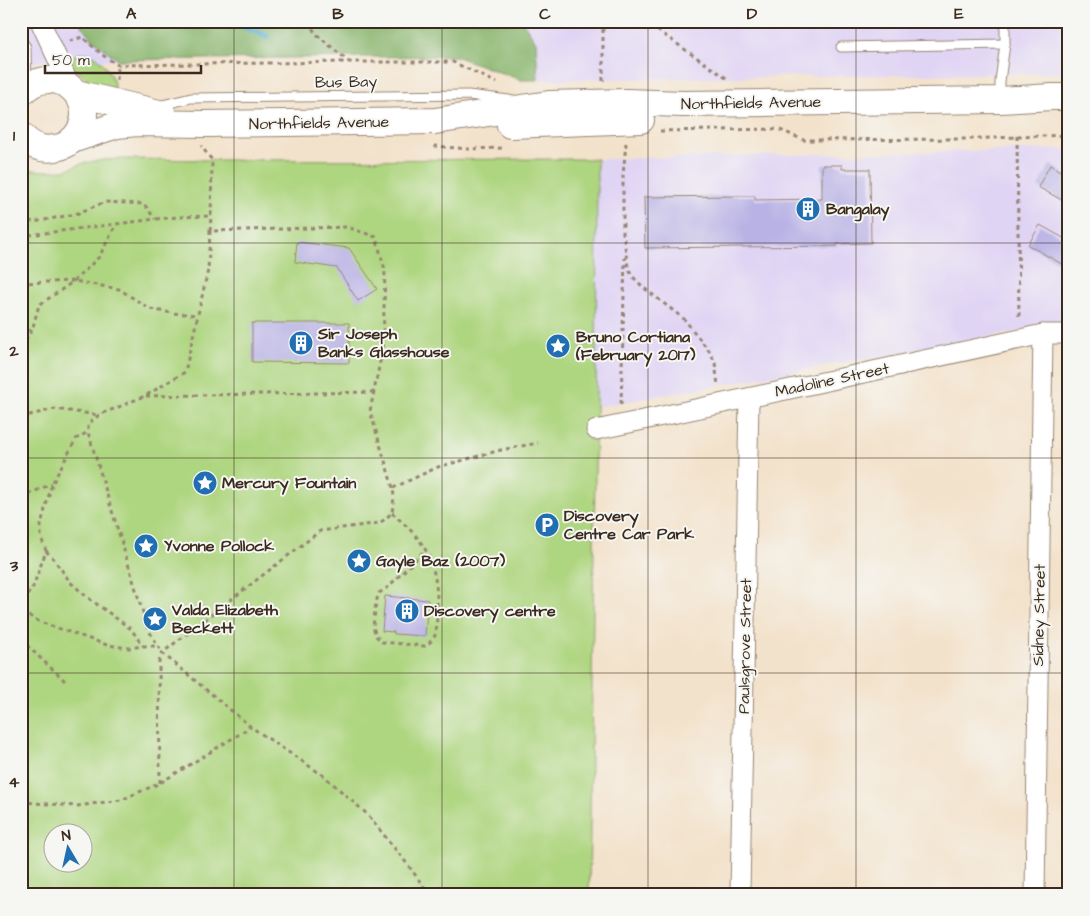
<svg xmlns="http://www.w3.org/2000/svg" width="1090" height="916" viewBox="0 0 1090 916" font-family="'Architects Daughter',sans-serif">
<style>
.built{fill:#e0d4f4}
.green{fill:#aed57f;stroke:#74804e;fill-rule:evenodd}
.forest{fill:#8ab66e;stroke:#627046}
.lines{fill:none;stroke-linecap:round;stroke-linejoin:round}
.stream{stroke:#4aa8c9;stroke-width:6}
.building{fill:#b9b2e5}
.lane-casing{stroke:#978674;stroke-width:11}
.street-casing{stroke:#978674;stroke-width:21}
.secondary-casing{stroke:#978674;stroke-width:28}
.path{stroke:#978674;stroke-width:3;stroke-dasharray:4 4;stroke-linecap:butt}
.lane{stroke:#fff;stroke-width:9}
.street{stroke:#fff;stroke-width:19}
.secondary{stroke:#fff;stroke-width:26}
.grid{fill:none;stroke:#3b2a1e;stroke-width:1;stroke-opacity:0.55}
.labels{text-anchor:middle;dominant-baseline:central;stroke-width:4;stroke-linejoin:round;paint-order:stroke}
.street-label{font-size:16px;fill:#3b2a1e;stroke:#f6f6f2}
.poi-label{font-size:16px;font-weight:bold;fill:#3b2a1e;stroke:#f6f6f2;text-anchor:start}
.neatline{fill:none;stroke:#3b2a1e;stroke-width:2}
.grid-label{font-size:16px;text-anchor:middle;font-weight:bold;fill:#3b2a1e}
</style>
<rect width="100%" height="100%" fill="#f6f6f2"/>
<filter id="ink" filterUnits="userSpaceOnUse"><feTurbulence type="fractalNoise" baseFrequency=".02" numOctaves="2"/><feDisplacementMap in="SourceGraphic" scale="10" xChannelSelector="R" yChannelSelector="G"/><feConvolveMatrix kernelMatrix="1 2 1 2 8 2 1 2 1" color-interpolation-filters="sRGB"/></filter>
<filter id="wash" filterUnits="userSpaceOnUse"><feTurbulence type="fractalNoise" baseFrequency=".0096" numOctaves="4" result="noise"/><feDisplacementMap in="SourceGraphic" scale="20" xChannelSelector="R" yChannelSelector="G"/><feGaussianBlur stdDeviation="1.12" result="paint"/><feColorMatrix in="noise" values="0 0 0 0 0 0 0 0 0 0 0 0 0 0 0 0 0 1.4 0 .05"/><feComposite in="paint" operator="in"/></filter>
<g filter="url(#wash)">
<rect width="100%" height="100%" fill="#f3e2cb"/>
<!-- built -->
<g class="built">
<path d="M 21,21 L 1069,21 L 1069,73 L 521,80 L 455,56 L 40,61 L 21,66 Z"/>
<path d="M 1069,149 L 1069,327 L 1037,328 L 596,407 L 597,159 Z"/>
</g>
<!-- green -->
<g class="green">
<path d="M 81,53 C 85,53 89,53 93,55 C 101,58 113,76 114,84 C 114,87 113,90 113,93 C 95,87 79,75 68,60 L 73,56 Z"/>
<path d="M 123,159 L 212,160 L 597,159 L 596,407 L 589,895 L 21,895 L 21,169 L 45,171 L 65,170 L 84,163 L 103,160 ZM 52,834 L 82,834 L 82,864 L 52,864 Z"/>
</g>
<!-- forest -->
<path class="forest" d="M 78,21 L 522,21 L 536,42 L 538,80 L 521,80 L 455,56 L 118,60 L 91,38 Z"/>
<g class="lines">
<!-- stream -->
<path class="stream" d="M 229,21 L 267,36"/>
</g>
<g id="blocks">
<!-- building -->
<g class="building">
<path d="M 822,165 L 842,165 L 842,169 L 870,169 L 871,243 L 837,244 L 837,246 L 645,248 L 644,197 L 739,196 L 755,196 L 755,200 L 822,199 Z"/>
<path d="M 1050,165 L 1069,176 L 1069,204 L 1038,187 Z"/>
<path d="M 1040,225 L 1069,241 L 1069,268 L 1028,245 Z"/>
<path d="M 297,242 L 349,248 L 377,289 L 358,301 L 337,268 L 295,262 Z"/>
<path d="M 252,323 L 349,323 L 349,363 L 252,362 Z"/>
<path d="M 385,596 L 428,600 L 425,636 L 394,634 L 394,632 L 382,631 Z"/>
</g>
</g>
</g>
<g filter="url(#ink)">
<use href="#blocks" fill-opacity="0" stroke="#978674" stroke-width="1"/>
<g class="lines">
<defs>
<g id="lane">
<path d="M 841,47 L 1005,44"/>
<path d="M 1000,97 L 1000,81 L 1005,44 L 1005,21"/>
<path d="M 158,106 L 191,98 L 468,95 L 509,100"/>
</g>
<g id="street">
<path d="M 40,21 L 71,88"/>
<path d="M 21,48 L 22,92"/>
<path d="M 596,430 L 781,391 L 1043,334 L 1069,334"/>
<path d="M 740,895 L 749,398"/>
<path d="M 1035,895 L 1043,334"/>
</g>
<g id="secondary">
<path d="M 21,93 C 57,57 104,104 75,137 C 70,143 63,147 55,148 C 42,151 30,145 21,135"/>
<path d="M 76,93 L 163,114"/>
<path d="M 510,125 L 641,120"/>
<path d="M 72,140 L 117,125 L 137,123 L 203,124 L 435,121 L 549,104 L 627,102 L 683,104 L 1000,100 L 1052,97 L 1069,97"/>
</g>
</defs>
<!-- lane casing -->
<use href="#lane" class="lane-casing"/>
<!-- street casing -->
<use href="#street" class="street-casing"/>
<!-- secondary casing -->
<use href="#secondary" class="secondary-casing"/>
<!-- path -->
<g class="path">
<path d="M 309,21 L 315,33 L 348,61"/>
<path d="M 603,21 L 603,81"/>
<path d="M 644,21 L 729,80"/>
<path d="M 70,41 L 82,37 L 104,56 L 118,65 L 349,62 L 453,62 L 497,83"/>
<path d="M 117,80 L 118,65"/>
<path d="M 660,131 L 778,129 L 804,140 L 965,139 L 1069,135"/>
<path d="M 1017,136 L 1019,319"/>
<path d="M 626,143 L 623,176 L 623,233 L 628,267 L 632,276 L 644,288 L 684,319 L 710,352 L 715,363 L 718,385"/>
<path d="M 434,146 L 468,149 L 503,148"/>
<path d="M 21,219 L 34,222 L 76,214 L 105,202 L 144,204 L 155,219"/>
<path d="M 210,231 L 211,216"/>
<path d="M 21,236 L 155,219 L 179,217 L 211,216 L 212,160 L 201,146"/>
<path d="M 21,283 L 74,281 L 119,289 L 150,309 L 172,313 L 198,315"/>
<path d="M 21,334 L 31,330"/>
<path d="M 21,347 L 32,330 L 39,305 L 74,281 L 99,257 L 116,225"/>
<path d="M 146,396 L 374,392"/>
<path d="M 621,404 L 625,258"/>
<path d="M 21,417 L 55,409 L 98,415"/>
<path d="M 393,488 L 438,467 L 501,450 L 538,443"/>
<path d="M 21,497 L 52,484"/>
<path d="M 392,513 C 400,520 408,527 415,535 C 435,557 438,587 437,615 C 436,629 439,637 425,646 L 382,642 L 376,636 L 373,627 L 376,602 L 379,593 L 387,588 L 425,550"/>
<path d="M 46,551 L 54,559 L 70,582 L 87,597 L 131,629 L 143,646"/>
<path d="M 21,600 L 26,597 L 33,587 L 46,551 L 41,537 L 41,524 L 52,484 L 76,439 L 88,432"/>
<path d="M 21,602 L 26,614 L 40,622 L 107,645 L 129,648 L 143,646 L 158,646"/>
<path d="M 21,640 L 65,681"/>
<path d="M 160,783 L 159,662 L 162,653 L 320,531 L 380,523 L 392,513 L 394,497 L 393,488 L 370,411 L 383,347 L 385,270 L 376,237 L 347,227 L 210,231 L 208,270 L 185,372 L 145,396 L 99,415 L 88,424 L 88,432 L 148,629 L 162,653 L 251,727 L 324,776 L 367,814 L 408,865 L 430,895"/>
<path d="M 21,802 L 77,806 L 121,800 L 160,783 L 251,727"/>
</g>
<!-- lane -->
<use href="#lane" class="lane"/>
<!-- street -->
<use href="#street" class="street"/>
<!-- secondary -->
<use href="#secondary" class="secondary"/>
</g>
</g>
<!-- grid -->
<path class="grid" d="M 234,21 L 234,895M 442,21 L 442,895M 648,21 L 648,895M 856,21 L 856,895M 21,243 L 1069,243M 21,458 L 1069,458M 21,673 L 1069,673"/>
<!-- icons -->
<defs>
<symbol id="building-disc" viewBox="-11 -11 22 22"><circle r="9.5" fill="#1f6fb2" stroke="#f6f6f2"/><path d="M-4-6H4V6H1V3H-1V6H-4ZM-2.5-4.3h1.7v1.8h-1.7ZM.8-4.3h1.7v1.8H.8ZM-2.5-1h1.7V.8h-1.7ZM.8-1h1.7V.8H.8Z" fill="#fff"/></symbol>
<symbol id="sight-disc" viewBox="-11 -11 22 22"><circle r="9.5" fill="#1f6fb2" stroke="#f6f6f2"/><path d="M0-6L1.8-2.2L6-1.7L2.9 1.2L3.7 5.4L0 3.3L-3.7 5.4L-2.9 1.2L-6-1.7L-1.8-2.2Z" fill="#fff"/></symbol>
<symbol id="parking-disc" viewBox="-11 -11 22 22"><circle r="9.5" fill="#1f6fb2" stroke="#f6f6f2"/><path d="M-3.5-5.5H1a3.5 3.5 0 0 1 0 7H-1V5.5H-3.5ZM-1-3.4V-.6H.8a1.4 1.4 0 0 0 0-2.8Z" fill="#fff"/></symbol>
</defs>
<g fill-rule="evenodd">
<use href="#building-disc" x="794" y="195" width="28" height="28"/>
<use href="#building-disc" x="287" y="329" width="28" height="28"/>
<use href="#sight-disc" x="544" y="332" width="28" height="28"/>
<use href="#sight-disc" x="191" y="469" width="28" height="28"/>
<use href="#parking-disc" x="533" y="511" width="28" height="28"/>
<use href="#sight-disc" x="132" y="532" width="28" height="28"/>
<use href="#sight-disc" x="345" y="547" width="28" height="28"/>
<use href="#building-disc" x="393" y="597" width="28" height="28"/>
<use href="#sight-disc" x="141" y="605" width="28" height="28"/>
</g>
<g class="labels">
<!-- street labels -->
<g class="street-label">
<text transform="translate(346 82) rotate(-1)">Bus Bay</text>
<text transform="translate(751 103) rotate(-1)">Northfields Avenue</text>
<text transform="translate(319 123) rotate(-1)">Northfields Avenue</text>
<text transform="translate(832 380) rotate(-12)">Madoline Street</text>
<text transform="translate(1039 615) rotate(-89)">Sidney Street</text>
<text transform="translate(745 646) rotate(-89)">Paulsgrove Street</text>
</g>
<!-- poi labels -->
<g class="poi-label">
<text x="826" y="209">Bangalay</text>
<text x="318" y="334">Sir Joseph<tspan x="318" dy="18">Banks Glasshouse</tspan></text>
<text x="576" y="337">Bruno Cortiana<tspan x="576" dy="18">(February 2017)</tspan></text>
<text x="222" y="483">Mercury Fountain</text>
<text x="564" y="516">Discovery<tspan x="564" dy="18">Centre Car Park</tspan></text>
<text x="164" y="546">Yvonne Pollock</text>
<text x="376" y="561">Gayle Baz (2007)</text>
<text x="172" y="610">Valda Elizabeth<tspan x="172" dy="18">Beckett</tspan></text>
<text x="424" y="611">Discovery centre</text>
</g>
</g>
<!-- margin -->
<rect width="1090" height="916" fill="none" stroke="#f6f6f2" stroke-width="55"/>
<!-- north arrow -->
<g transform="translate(68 848) rotate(351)"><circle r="24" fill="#f6f6f2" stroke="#aba49d"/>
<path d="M0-4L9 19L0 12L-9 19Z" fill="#1f6fb2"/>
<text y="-8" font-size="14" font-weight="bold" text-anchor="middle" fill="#3b2a1e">N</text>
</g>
<!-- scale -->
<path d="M45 65v8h156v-8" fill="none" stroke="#3b2a1e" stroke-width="2.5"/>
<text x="52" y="65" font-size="15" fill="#3b2a1e" stroke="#f6f6f2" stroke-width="4" paint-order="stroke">50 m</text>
<rect x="28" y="28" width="1034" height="860" class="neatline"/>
<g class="grid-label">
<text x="131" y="19">A</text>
<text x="338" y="19">B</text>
<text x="545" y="19">C</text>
<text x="752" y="19">D</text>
<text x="959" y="19">E</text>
<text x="14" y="141">1</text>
<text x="14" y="356">2</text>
<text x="14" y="571">3</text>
<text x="14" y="787">4</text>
</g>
</svg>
